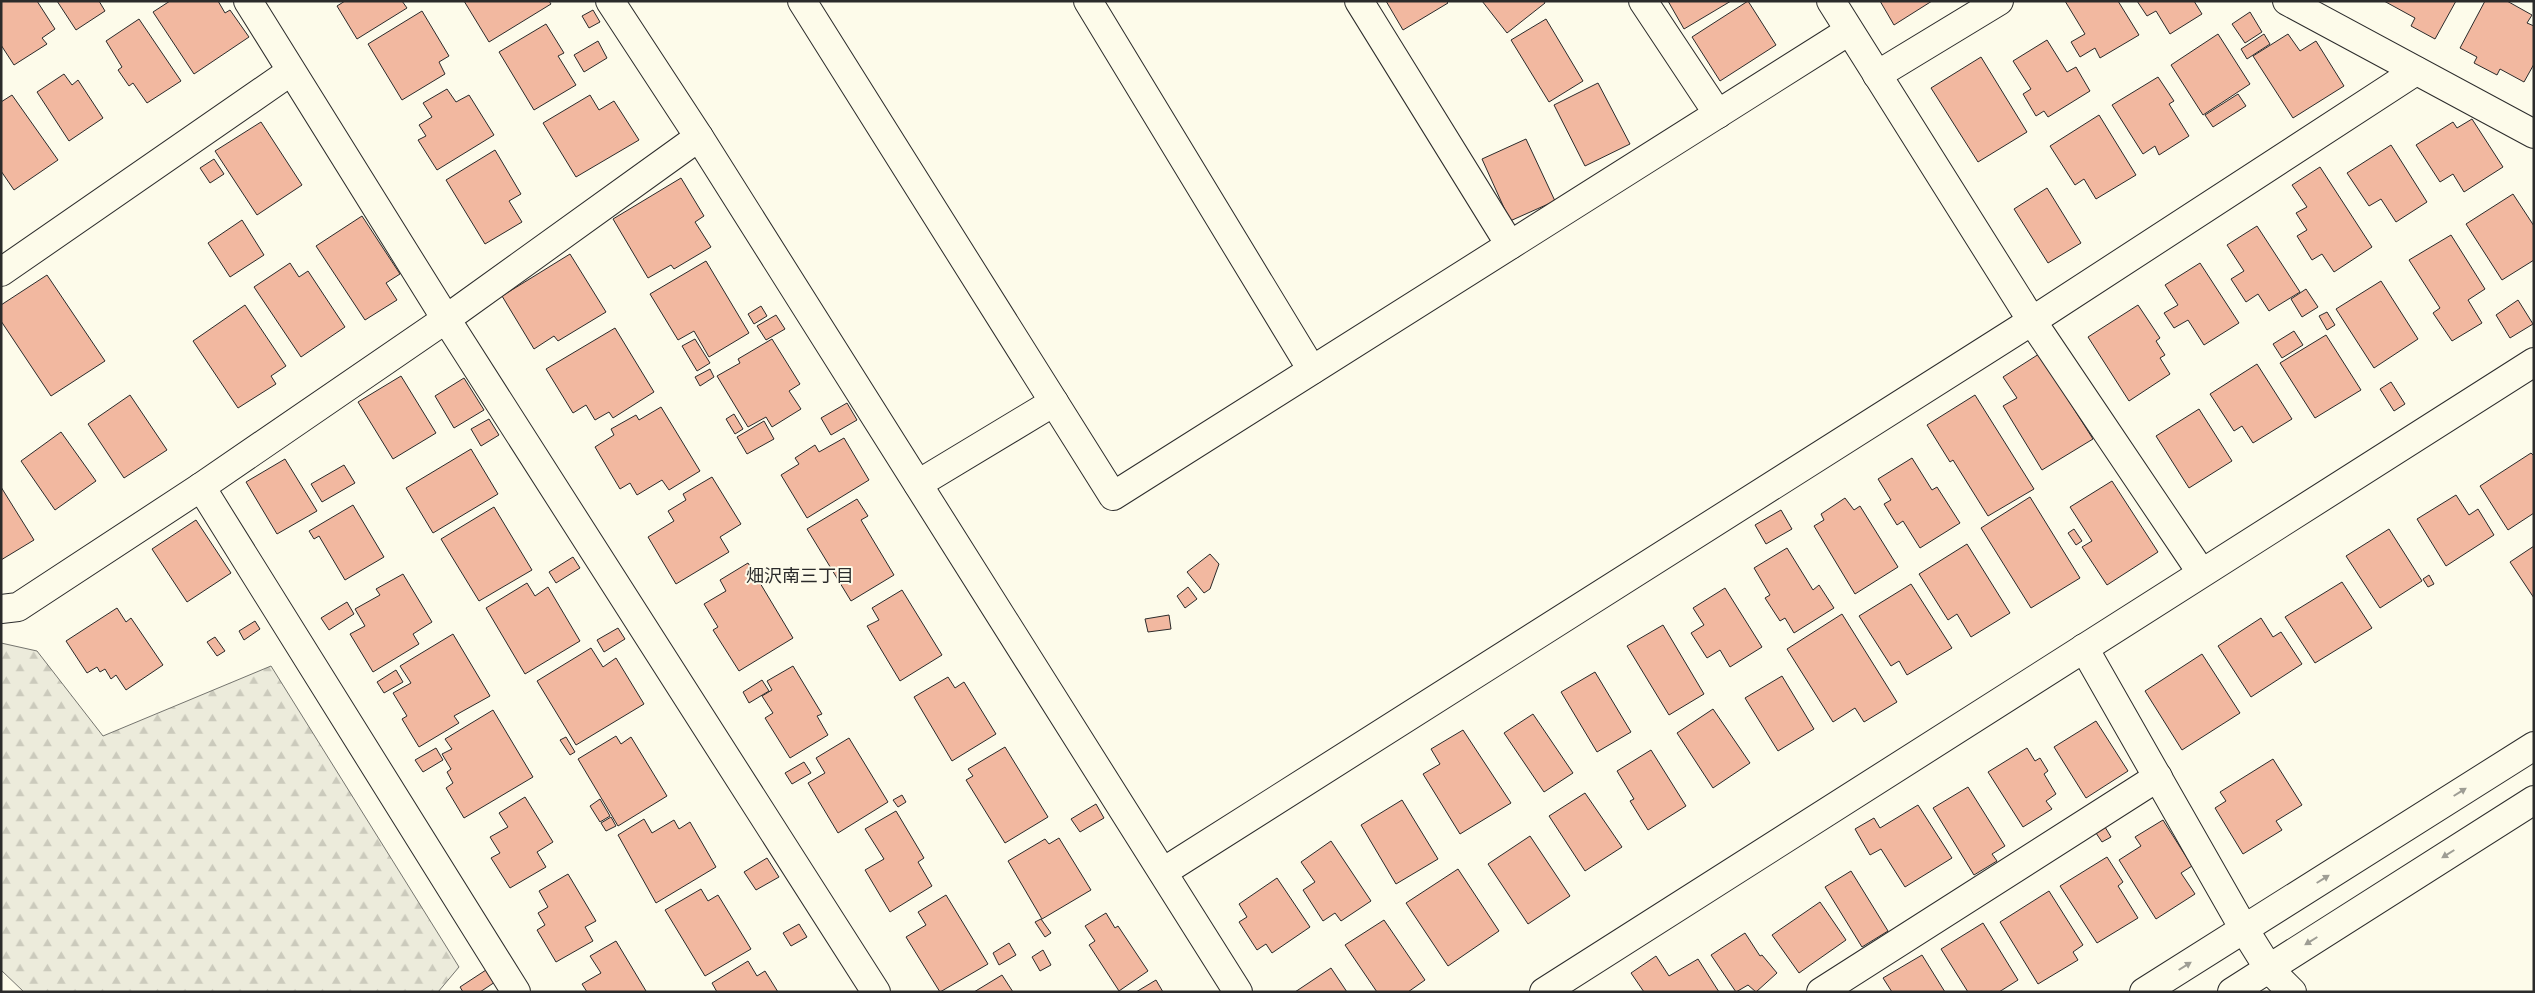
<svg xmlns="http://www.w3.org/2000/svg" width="2535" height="993" viewBox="0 0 2535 993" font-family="Bitter,'Noto Sans JP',serif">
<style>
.forest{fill:url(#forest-firs);stroke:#74746e}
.building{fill:#f2b8a0;stroke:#2b2b2b}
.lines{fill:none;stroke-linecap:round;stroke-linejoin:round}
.street-casing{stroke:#2b2b2b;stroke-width:30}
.secondary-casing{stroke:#2b2b2b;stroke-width:30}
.street{stroke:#fdfbea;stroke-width:28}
.secondary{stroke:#fdfbea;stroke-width:28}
.oneway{fill:#9e9d94}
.labels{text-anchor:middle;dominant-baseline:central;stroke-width:4;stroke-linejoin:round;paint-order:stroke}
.neighbourhood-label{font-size:18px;fill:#2b2b2b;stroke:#fdfbea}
</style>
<defs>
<pattern id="forest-firs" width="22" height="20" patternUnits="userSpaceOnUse" patternTransform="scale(1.25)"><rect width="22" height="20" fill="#ecebdb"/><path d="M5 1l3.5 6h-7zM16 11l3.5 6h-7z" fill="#cbcabc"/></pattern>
</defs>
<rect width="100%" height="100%" fill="#fdfbea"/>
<!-- forest -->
<path class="forest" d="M 1,643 L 37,651 L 103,736 L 271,666 L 459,967 L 438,992 L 24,992 L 1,970 Z"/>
<!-- building -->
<g class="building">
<path d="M 1,1 L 37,1 L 55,29 L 42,38 L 47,44 L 14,65 L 1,45 Z"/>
<path d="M 57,1 L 99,1 L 105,11 L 76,30 Z"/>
<path d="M 170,1 L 218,1 L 225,13 L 230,10 L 249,37 L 194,74 L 153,12 Z"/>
<path d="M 345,1 L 402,1 L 407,8 L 357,39 L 337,6 Z"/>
<path d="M 464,1 L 549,1 L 551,4 L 489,42 Z"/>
<path d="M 1386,1 L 1446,1 L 1448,3 L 1403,30 Z"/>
<path d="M 1482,1 L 1544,1 L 1545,3 L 1507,33 Z"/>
<path d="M 1668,1 L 1731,1 L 1684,29 Z"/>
<path d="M 1748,1 L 1776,45 L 1720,81 L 1692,37 Z"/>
<path d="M 1880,1 L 1932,1 L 1894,25 Z"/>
<path d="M 2065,1 L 2118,1 L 2139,35 L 2100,58 L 2095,48 L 2080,57 L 2071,42 L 2085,34 Z"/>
<path d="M 2137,1 L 2194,1 L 2202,14 L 2170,34 L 2156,11 L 2147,16 Z"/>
<path d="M 2384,1 L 2456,1 L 2435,39 L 2411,26 L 2415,18 Z"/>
<path d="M 2485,1 L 2507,1 L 2532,15 L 2527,23 L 2534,26 L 2534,64 L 2524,82 L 2500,69 L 2497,75 L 2474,63 L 2477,57 L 2460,48 Z"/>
<path d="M 593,10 L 600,22 L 589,28 L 582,16 Z"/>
<path d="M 422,11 L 449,56 L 439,62 L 445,74 L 402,100 L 368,44 Z"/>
<path d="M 2250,12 L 2262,32 L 2245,43 L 2232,24 Z"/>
<path d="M 139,19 L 181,81 L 147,103 L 133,83 L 129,86 L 118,70 L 122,67 L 106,41 Z"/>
<path d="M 1546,19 L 1583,81 L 1549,102 L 1511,40 Z"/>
<path d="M 546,24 L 564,53 L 558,56 L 576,85 L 534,110 L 499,52 Z"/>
<path d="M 2218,34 L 2250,84 L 2203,115 L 2171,65 Z"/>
<path d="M 2264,34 L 2270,44 L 2247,59 L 2241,49 Z"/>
<path d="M 2288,34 L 2300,51 L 2316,41 L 2344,86 L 2293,118 L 2253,56 Z"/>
<path d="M 2047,40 L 2067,72 L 2076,67 L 2090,91 L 2048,117 L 2044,111 L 2036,116 L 2023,94 L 2031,89 L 2013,61 Z"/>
<path d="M 598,41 L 607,58 L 584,72 L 574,55 Z"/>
<path d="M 1981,57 L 2027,132 L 1978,162 L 1931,88 Z"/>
<path d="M 64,74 L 72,85 L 78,80 L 103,118 L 69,141 L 37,92 Z"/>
<path d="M 2158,77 L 2174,101 L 2169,104 L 2189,136 L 2159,155 L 2155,146 L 2143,154 L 2112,105 Z"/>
<path d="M 1598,83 L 1630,144 L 1585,166 L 1554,105 Z"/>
<path d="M 447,89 L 456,102 L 469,95 L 494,135 L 437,170 L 418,140 L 426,136 L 419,125 L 432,117 L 423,103 Z"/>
<path d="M 2238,94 L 2246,106 L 2213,127 L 2205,115 Z"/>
<path d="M 12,95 L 58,160 L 14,190 L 1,171 L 1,102 Z"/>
<path d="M 590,95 L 599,110 L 614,101 L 639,140 L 576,177 L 543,123 Z"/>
<path d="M 2099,115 L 2136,175 L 2096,199 L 2084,179 L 2075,185 L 2050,146 Z"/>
<path d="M 2472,119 L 2503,167 L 2464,192 L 2453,174 L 2440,182 L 2416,145 L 2453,122 L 2457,128 Z"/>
<path d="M 261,122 L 302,185 L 257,215 L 215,151 Z"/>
<path d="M 1526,139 L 1555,201 L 1510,221 L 1482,159 Z"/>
<path d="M 2391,145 L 2427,202 L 2396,222 L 2381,199 L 2369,206 L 2347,173 Z"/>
<path d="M 495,150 L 521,194 L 509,201 L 522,222 L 485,244 L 446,180 Z"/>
<path d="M 214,159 L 224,174 L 210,183 L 200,168 Z"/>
<path d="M 2320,167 L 2372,247 L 2334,272 L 2322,254 L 2312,260 L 2297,236 L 2307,230 L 2296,213 L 2307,207 L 2292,185 Z"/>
<path d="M 681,178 L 704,216 L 695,222 L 711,247 L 674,269 L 671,265 L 648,278 L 613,219 Z"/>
<path d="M 2047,188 L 2081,243 L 2048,263 L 2014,209 Z"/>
<path d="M 2513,194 L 2534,226 L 2534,260 L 2502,280 L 2466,224 Z"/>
<path d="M 362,216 L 400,274 L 386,283 L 397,300 L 365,320 L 316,246 Z"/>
<path d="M 242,220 L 264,255 L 230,277 L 208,243 Z"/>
<path d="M 2257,226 L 2300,292 L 2269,311 L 2258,294 L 2246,302 L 2231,279 L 2244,271 L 2227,245 Z"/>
<path d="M 2451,235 L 2485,289 L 2468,300 L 2482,323 L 2452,341 L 2433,313 L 2440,308 L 2409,260 Z"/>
<path d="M 570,254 L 606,312 L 558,341 L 554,336 L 534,349 L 502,296 Z"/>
<path d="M 706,261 L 749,333 L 709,357 L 694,331 L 678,340 L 650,294 Z"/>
<path d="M 290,263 L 299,277 L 308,271 L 345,327 L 301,357 L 254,287 Z"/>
<path d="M 2200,263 L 2239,323 L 2204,345 L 2188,320 L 2174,328 L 2164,313 L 2178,305 L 2165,285 Z"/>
<path d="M 47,275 L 105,361 L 51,396 L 1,321 L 1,305 Z"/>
<path d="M 2381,281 L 2418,339 L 2374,368 L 2336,309 Z"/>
<path d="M 2306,289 L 2318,307 L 2302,317 L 2291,299 Z"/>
<path d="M 2518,300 L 2533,324 L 2510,338 L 2496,315 Z"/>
<path d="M 245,305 L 286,366 L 271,376 L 276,384 L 238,408 L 193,341 Z"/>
<path d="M 2138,305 L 2160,338 L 2156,341 L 2165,355 L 2160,358 L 2170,374 L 2129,401 L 2088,337 Z"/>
<path d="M 761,306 L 767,316 L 754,324 L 748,314 Z"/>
<path d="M 2327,312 L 2335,325 L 2327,330 L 2319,316 Z"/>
<path d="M 776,315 L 785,329 L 766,340 L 757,326 Z"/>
<path d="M 615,328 L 654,392 L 613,418 L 609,412 L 595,420 L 586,405 L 573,413 L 546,369 Z"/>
<path d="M 2294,331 L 2303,345 L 2282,358 L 2273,344 Z"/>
<path d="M 2326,335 L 2361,390 L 2315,418 L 2280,363 Z"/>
<path d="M 695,339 L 710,363 L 697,371 L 682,346 Z"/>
<path d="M 772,339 L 800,384 L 789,391 L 801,409 L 772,427 L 766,417 L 748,427 L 717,376 L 740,363 L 738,359 Z"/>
<path d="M 2039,354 L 2093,439 L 2042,470 L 2003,406 L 2017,398 L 2003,377 Z"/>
<path d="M 2257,364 L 2292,419 L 2253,443 L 2242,426 L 2234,431 L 2210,394 Z"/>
<path d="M 710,369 L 714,377 L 700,386 L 695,377 Z"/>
<path d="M 401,376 L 436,433 L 393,459 L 358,402 Z"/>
<path d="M 464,378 L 484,410 L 454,428 L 435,396 Z"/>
<path d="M 2391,382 L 2405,404 L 2394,411 L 2380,389 Z"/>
<path d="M 130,395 L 167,450 L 124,478 L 88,424 Z"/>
<path d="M 1975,395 L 2034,489 L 1988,516 L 1953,460 L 1950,462 L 1927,425 Z"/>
<path d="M 847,403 L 857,420 L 831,435 L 821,418 Z"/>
<path d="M 661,407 L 700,471 L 669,490 L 662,480 L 637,495 L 630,483 L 620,489 L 595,447 L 614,435 L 611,429 L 636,415 L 639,420 Z"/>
<path d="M 2199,409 L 2232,461 L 2189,488 L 2156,436 Z"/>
<path d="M 734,414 L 743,429 L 735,434 L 726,419 Z"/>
<path d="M 489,419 L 499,435 L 481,446 L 471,429 Z"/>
<path d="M 764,421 L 774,439 L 747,454 L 737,437 Z"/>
<path d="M 61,432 L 96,481 L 55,510 L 21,461 Z"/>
<path d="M 844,438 L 869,480 L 807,518 L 781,475 L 799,464 L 795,458 L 815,445 L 819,452 Z"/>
<path d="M 471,449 L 498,494 L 433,533 L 406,488 Z"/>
<path d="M 2531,453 L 2534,456 L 2534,513 L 2508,530 L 2480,486 Z"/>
<path d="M 1912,458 L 1932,490 L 1937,487 L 1960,523 L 1920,548 L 1903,521 L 1897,525 L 1884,504 L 1891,500 L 1878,479 Z"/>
<path d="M 285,459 L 317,511 L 277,534 L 246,482 Z"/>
<path d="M 344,465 L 355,483 L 322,502 L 311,484 Z"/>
<path d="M 712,477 L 741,524 L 720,537 L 729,552 L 676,584 L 648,537 L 674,521 L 668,511 L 686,500 L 683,494 Z"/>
<path d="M 2112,481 L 2158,552 L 2107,585 L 2082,547 L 2092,541 L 2070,507 Z"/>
<path d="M 1,487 L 34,540 L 1,560 Z"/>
<path d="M 2456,495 L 2469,515 L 2478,509 L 2494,535 L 2446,566 L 2417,519 Z"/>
<path d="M 2030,497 L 2080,578 L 2031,608 L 1981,528 Z"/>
<path d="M 1845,498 L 1854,510 L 1860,506 L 1898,567 L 1855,594 L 1814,526 L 1824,520 L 1821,514 Z"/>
<path d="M 857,499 L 868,516 L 861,520 L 894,575 L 851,601 L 807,529 Z"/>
<path d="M 353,505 L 384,557 L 345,580 L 319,536 L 314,539 L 309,531 Z"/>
<path d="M 494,507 L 532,570 L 479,601 L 441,539 Z"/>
<path d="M 1781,510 L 1792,529 L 1766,544 L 1755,525 Z"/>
<path d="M 196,520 L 231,573 L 187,602 L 152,549 Z"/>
<path d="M 2074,529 L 2082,541 L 2076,545 L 2068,533 Z"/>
<path d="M 2389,529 L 2422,581 L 2380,608 L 2346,556 Z"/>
<path d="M 1967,544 L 2010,613 L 1971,637 L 1957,614 L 1948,620 L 1919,574 Z"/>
<path d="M 2534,546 L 2534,598 L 2510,562 Z"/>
<path d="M 1787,548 L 1813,590 L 1819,585 L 1834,608 L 1794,633 L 1785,618 L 1780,621 L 1765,598 L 1770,595 L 1754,568 Z"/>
<path d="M 1210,554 L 1219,564 L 1210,589 L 1204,593 L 1187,572 Z"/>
<path d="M 573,557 L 580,568 L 556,583 L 549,572 Z"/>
<path d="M 748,563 L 793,638 L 739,671 L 713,630 L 718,627 L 704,604 L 726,591 L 720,580 Z"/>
<path d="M 403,574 L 432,622 L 413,634 L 419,644 L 373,672 L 350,634 L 365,626 L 355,609 L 380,595 L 376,589 Z"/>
<path d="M 2429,575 L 2434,584 L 2428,587 L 2423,579 Z"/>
<path d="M 2342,582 L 2372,628 L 2315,663 L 2285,617 Z"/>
<path d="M 527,583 L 535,596 L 548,587 L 580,641 L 525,674 L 486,608 Z"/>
<path d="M 1911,584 L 1952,648 L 1907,675 L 1899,661 L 1891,666 L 1859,616 Z"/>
<path d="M 1188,587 L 1197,599 L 1185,608 L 1177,596 Z"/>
<path d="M 1725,588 L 1762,647 L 1730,667 L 1720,650 L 1707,658 L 1691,633 L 1704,625 L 1693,608 Z"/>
<path d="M 902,590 L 942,655 L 900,681 L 867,626 L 879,620 L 872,608 Z"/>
<path d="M 347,602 L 354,614 L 329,630 L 321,618 Z"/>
<path d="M 117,608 L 126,622 L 131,618 L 163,665 L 126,690 L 116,675 L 111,679 L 105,669 L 100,672 L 97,667 L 87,673 L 66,641 Z"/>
<path d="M 1842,614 L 1897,702 L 1864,722 L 1855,708 L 1833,722 L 1787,649 Z"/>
<path d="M 1169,615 L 1171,629 L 1148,632 L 1145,619 Z"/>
<path d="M 2261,618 L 2273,637 L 2281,632 L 2302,664 L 2251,697 L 2218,646 Z"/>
<path d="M 255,621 L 260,629 L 244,640 L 239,631 Z"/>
<path d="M 1663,625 L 1704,694 L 1669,715 L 1627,646 Z"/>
<path d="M 618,628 L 625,639 L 604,652 L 597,640 Z"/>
<path d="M 453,634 L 490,696 L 454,716 L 459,723 L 419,747 L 402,719 L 407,716 L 393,693 L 411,683 L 400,666 Z"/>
<path d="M 215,637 L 225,651 L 217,656 L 207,642 Z"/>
<path d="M 591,648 L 603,667 L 616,658 L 644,704 L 576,745 L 537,681 Z"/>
<path d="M 2202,654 L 2240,713 L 2182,750 L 2145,691 Z"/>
<path d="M 793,666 L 822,714 L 817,716 L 828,735 L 790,758 L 765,718 L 773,713 L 762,696 L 772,690 L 767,681 Z"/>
<path d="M 396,670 L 403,682 L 384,693 L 377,682 Z"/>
<path d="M 1595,672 L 1631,732 L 1597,752 L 1561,692 Z"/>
<path d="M 1782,676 L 1814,729 L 1778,751 L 1745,698 Z"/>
<path d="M 948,677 L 955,688 L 964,682 L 996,734 L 952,761 L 914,697 Z"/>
<path d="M 762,680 L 769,691 L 749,703 L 743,692 Z"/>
<path d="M 1713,709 L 1750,763 L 1713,788 L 1677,733 Z"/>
<path d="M 493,710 L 533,777 L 464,818 L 446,788 L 453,783 L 447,772 L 451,769 L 442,754 L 452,749 L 445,739 Z"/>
<path d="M 1533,714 L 1573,773 L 1544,792 L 1504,733 Z"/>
<path d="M 2096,721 L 2128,771 L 2086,798 L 2054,747 Z"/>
<path d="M 1463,730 L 1511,803 L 1460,834 L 1423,774 L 1440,764 L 1431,749 Z"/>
<path d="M 616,736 L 621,744 L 631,737 L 667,796 L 618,826 L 578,759 Z"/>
<path d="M 566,737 L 575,752 L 570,755 L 560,740 Z"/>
<path d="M 849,738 L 888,802 L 838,833 L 808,783 L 825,773 L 816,758 Z"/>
<path d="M 1005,747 L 1048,817 L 1005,843 L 966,780 L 973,776 L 968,769 Z"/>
<path d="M 436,748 L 443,760 L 423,772 L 415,760 Z"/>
<path d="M 2027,748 L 2035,761 L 2040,758 L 2048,771 L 2044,774 L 2056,794 L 2046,801 L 2052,809 L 2023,827 L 1988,772 Z"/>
<path d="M 1651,750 L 1686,806 L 1648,830 L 1630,801 L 1634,799 L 1617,771 Z"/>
<path d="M 2273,759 L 2302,805 L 2276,821 L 2282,830 L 2243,854 L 2215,808 L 2226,801 L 2220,792 Z"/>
<path d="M 804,762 L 811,773 L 792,784 L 785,773 Z"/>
<path d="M 1968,787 L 2005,846 L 1992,854 L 1997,861 L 1974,875 L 1933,808 Z"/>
<path d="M 1585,793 L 1622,847 L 1585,871 L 1549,816 Z"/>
<path d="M 902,795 L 906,802 L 898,807 L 893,800 Z"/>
<path d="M 525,797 L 553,842 L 537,852 L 546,867 L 510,888 L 491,858 L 500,853 L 490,837 L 508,827 L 499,813 Z"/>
<path d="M 600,799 L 610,816 L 600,822 L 590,806 Z"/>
<path d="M 1402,800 L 1438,859 L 1396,884 L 1361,825 Z"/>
<path d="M 1096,804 L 1104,818 L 1080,832 L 1071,819 Z"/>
<path d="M 1918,805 L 1952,858 L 1905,887 L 1881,849 L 1870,855 L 1855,829 L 1874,818 L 1880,828 Z"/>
<path d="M 896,811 L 924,858 L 918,862 L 932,886 L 890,912 L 865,870 L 884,859 L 865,829 Z"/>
<path d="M 611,817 L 616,826 L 606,831 L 601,823 Z"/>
<path d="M 644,819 L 652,833 L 674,820 L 679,829 L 690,822 L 716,867 L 656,903 L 618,835 Z"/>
<path d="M 2163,820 L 2192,866 L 2181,873 L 2195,894 L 2156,919 L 2119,860 L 2141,846 L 2135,837 Z"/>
<path d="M 2105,827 L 2111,837 L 2102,842 L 2096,833 Z"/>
<path d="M 1530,836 L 1570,896 L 1528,924 L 1488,864 Z"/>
<path d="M 1059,838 L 1091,890 L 1042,919 L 1008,861 L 1045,839 L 1049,844 Z"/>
<path d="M 1331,841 L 1371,901 L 1341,921 L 1335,913 L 1323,921 L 1303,890 L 1315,882 L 1301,862 Z"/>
<path d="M 2107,857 L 2123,882 L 2118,886 L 2138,918 L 2097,943 L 2060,886 Z"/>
<path d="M 767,858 L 779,877 L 756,890 L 744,872 Z"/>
<path d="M 1458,869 L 1499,931 L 1448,966 L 1406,903 Z"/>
<path d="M 1851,871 L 1888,931 L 1862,947 L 1825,887 Z"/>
<path d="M 568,874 L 596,921 L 585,927 L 593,941 L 556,962 L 537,930 L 545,925 L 538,913 L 548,907 L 539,891 Z"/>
<path d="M 1277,878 L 1310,927 L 1272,953 L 1266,944 L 1257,950 L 1239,922 L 1247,917 L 1239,904 Z"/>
<path d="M 701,889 L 708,901 L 718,895 L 751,949 L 705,976 L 665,910 Z"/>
<path d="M 2049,891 L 2083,945 L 2073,952 L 2078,960 L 2038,984 L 2000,922 Z"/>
<path d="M 946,895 L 988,964 L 940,992 L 906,937 L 926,925 L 918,912 Z"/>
<path d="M 1820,902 L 1846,940 L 1799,973 L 1772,935 Z"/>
<path d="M 1106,913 L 1115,928 L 1118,926 L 1148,971 L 1119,991 L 1089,945 L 1095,941 L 1085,926 Z"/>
<path d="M 1041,919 L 1051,933 L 1045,937 L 1035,922 Z"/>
<path d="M 1384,920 L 1425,980 L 1408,992 L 1377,992 L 1345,945 Z"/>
<path d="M 1983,923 L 2018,980 L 1999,992 L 1968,992 L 1941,949 Z"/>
<path d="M 799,924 L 807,937 L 791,946 L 783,933 Z"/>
<path d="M 1745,933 L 1760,956 L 1762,955 L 1777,973 L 1756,992 L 1748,985 L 1736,992 L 1711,955 Z"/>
<path d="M 616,941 L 646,991 L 644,992 L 587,992 L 582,984 L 601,973 L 590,956 Z"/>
<path d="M 1009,943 L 1016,955 L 999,965 L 993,953 Z"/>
<path d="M 1043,950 L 1051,965 L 1040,971 L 1032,957 Z"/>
<path d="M 1922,955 L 1945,992 L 1892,992 L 1883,978 Z"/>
<path d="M 1656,956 L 1669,976 L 1698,959 L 1719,992 L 1644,992 L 1631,973 Z"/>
<path d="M 748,961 L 757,976 L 765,971 L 778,992 L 717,992 L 712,983 Z"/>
<path d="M 1331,968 L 1347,992 L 1295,992 Z"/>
<path d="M 486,970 L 495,982 L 480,992 L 463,992 L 460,987 Z"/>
<path d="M 1002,975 L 1013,992 L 974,992 Z"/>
<path d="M 1156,980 L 1163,992 L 1136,992 Z"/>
</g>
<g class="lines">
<defs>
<g id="street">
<path d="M 248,1 L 446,319 L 876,992"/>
<path d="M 610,1 L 699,137 L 1238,992"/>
<path d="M 802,1 L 1113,496 L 1849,31"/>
<path d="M 1088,1 L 1312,370"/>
<path d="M 1359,1 L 1510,245"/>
<path d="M 1643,1 L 1718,114"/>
<path d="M 1831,1 L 2032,321 L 2201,572"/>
<path d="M 2287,1 L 2534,134"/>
<path d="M 1877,75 L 1999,1"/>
<path d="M 1,272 L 290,72"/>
<path d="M 918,484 L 1054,402"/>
<path d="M 201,487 L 516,992"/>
<path d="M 1,609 L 18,607 L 201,487 L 446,319 L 699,137"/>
<path d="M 2084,648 L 2244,929 L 2269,969 L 2292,992"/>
<path d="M 1163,872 L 2032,321 L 2416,71"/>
<path d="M 1544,992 L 2534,362"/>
<path d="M 1821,992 L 2158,777"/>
</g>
<g id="secondary">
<path d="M 2144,992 L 2534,746"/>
<path d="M 2232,992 L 2534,800"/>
</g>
</defs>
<!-- street casing -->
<use href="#street" class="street-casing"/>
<!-- secondary casing -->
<use href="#secondary" class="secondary-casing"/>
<!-- street -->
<use href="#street" class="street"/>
<!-- secondary -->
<use href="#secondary" class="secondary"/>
</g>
<!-- one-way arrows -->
<defs><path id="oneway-solid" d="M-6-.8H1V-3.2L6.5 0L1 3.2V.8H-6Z" transform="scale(1.25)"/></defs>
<g class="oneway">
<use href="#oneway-solid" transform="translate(2460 792) rotate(-32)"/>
<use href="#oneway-solid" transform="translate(2448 854) rotate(148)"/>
<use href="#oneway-solid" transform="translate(2323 879) rotate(-32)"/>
<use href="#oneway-solid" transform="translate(2311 941) rotate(148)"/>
<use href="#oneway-solid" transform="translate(2185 966) rotate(-32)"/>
</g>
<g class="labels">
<!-- neighbourhood labels -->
<g class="neighbourhood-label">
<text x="800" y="576">畑沢南三丁目</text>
</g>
</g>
<!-- border -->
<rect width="2535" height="993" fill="none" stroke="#2b2b2b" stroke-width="5"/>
</svg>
